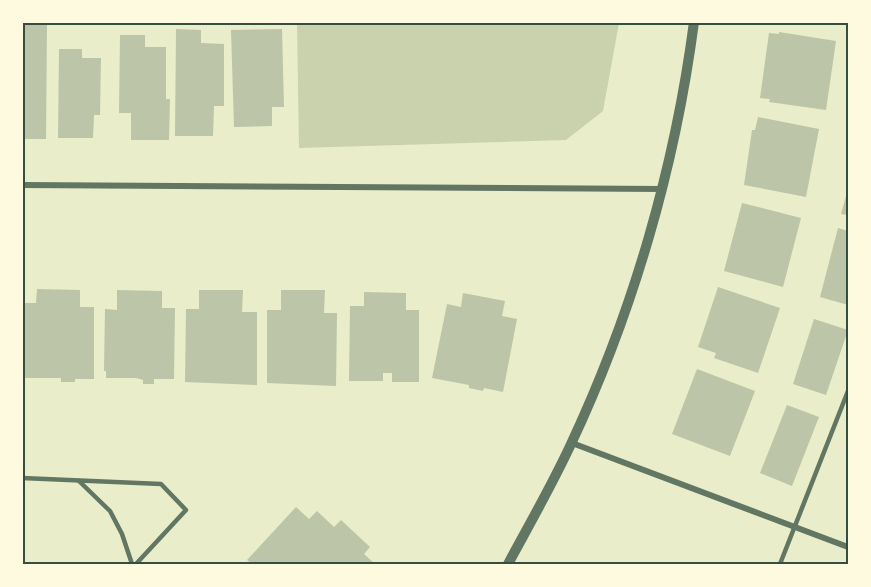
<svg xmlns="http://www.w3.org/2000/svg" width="871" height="587" viewBox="0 0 871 587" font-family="Karla,sans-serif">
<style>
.green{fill:#cad2ad}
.building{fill:#bcc5a7}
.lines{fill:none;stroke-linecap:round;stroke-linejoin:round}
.service{stroke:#617663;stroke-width:4.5}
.minor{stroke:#617663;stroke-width:6}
.tertiary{stroke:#617663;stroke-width:10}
.neatline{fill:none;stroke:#344e41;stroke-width:2}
</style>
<rect width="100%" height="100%" fill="#e9edc9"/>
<!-- green -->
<path class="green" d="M 297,23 L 297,22 L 619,23 L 603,111 L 566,140 L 299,148 Z"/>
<!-- building -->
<g class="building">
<path d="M 22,25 L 47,25 L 46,139 L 22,139 Z"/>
<path d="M 176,29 L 201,30 L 201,43 L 224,44 L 224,106 L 214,106 L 213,136 L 175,136 Z"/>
<path d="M 282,29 L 284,107 L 272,107 L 272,126 L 234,127 L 231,30 Z"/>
<path d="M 779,32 L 836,41 L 826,110 L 769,102 L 770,99 L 760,98 L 769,33 L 779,34 Z"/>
<path d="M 120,35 L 145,35 L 145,47 L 166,47 L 166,99 L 170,99 L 169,140 L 131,140 L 131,113 L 119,113 Z"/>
<path d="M 59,49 L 82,49 L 82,58 L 101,58 L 100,115 L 94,115 L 93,138 L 58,138 Z"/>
<path d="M 758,117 L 819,129 L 806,197 L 744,185 L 752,130 L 755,130 Z"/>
<path d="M 848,189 L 848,215 L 841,214 Z"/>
<path d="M 742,203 L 801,218 L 783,287 L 724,271 Z"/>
<path d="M 838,228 L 848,231 L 848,305 L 820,297 Z"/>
<path d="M 718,287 L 780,308 L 758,373 L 714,358 L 716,353 L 698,347 Z"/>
<path d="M 37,289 L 80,290 L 80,307 L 94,307 L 94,379 L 75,379 L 75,382 L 61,382 L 61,378 L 23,378 L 23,303 L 36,303 Z"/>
<path d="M 117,290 L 162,291 L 162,308 L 175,308 L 174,379 L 154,379 L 154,384 L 143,384 L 143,380 L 136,378 L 106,378 L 106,371 L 104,371 L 105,309 L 117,310 Z"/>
<path d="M 199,290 L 243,290 L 242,312 L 257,312 L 257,385 L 185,382 L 186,309 L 199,309 Z"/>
<path d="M 281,290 L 325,290 L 324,313 L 337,313 L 336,386 L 267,383 L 267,310 L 281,310 Z"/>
<path d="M 364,292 L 406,293 L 406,310 L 419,310 L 419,382 L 392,382 L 392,373 L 383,373 L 383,381 L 349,381 L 350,306 L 364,306 Z"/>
<path d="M 463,293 L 505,301 L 502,316 L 517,319 L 503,392 L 484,388 L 483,391 L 469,388 L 469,385 L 432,378 L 447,304 L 461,307 Z"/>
<path d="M 814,319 L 848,330 L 826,395 L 793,384 Z"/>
<path d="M 697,369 L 755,391 L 730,456 L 672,434 Z"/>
<path d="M 787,405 L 819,417 L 792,486 L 760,473 Z"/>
<path d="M 296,507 L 309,519 L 317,511 L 334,527 L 341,520 L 370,547 L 364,554 L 375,564 L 252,564 L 247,560 Z"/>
</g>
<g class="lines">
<!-- service -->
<g class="service">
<path d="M 22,478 L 161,484 L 186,510 L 136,564"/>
<path d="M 79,481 L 110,511 L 122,534 L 132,564"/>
<path d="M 780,564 L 848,391"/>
</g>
<!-- minor -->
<g class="minor">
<path d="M 22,185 L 662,189"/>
<path d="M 572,443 L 848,547"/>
</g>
<!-- tertiary -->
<path class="tertiary" d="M 508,564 C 529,525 552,485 571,444 C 633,312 675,167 694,22"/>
</g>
<!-- border -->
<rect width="871" height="587" fill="none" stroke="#fefae0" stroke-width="48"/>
<rect x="24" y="24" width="823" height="539" class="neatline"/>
</svg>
